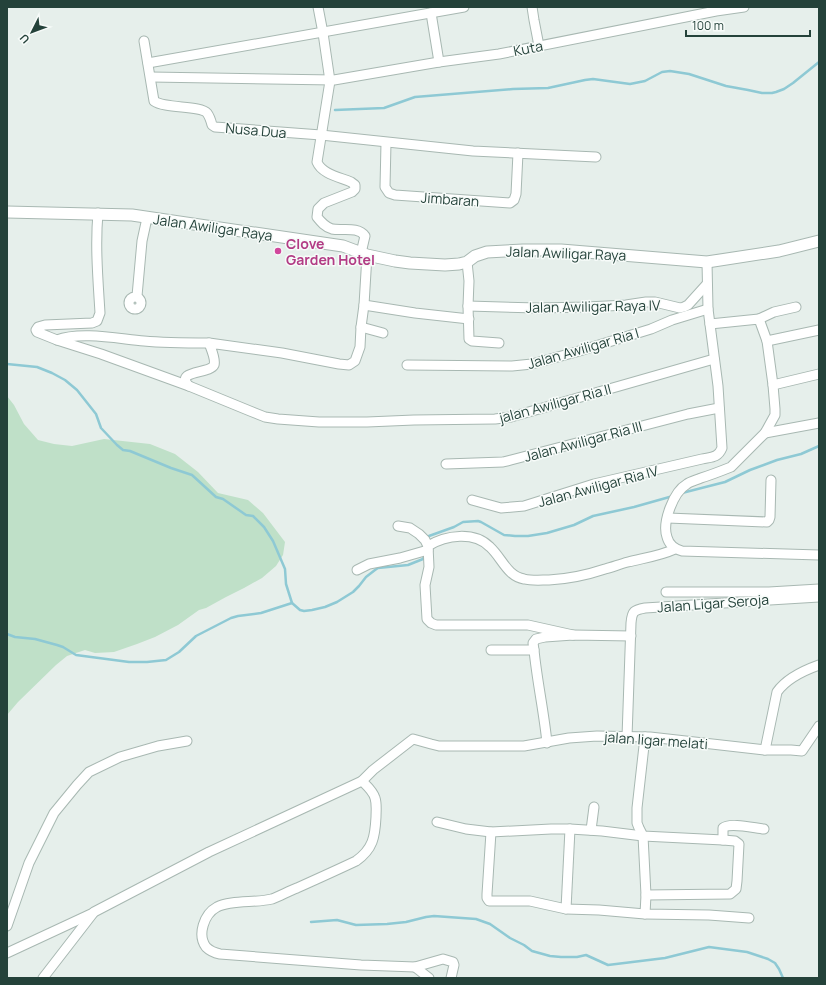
<svg xmlns="http://www.w3.org/2000/svg" width="826" height="985" viewBox="0 0 826 985" font-family="Manrope,sans-serif">
<style>
.green{fill:#bfe0c8}
.lines{fill:none;stroke-linecap:round;stroke-linejoin:round}
.stream{stroke:#8ec9d4;stroke-width:2.5}
.minor-casing{stroke:#a8b8b2;stroke-width:11}
.tertiary-casing{stroke:#a8b8b2;stroke-width:13}
.minor{stroke:#fff;stroke-width:9}
.tertiary{stroke:#fff;stroke-width:11}
.hotel-dot{fill:#d1479c;stroke:#f7fbf9;stroke-width:1.5}
.labels{text-anchor:middle;dominant-baseline:central;stroke-width:3;stroke-linejoin:round;paint-order:stroke}
.street-label{font-size:14px;fill:#24423a;stroke:#f7fbf9}
.hotel-label{font-size:14px;font-weight:bold;fill:#b23c85;stroke:#f7fbf9;text-anchor:start}
</style>
<rect width="100%" height="100%" fill="#e6efeb"/>
<!-- green -->
<path class="green" d="M 7,396 L 14,405 L 24,424 L 38,440 L 54,444 L 72,446 L 104,439 L 150,444 L 175,454 L 198,472 L 218,493 L 248,500 L 263,513 L 285,542 L 283,555 L 276,566 L 262,578 L 244,588 L 226,597 L 206,608 L 199,610 L 178,625 L 155,637 L 137,644 L 114,652 L 95,653 L 85,650 L 67,656 L 56,665 L 18,702 L 7,715 Z"/>
<g class="lines">
<!-- stream -->
<g class="stream">
<path d="M 335,110 L 384,108 L 415,97 L 513,89 L 548,88 L 585,80 L 593,79 L 630,84 L 645,81 L 662,72 L 670,71 L 689,74 L 726,86 L 748,90 L 762,93 L 772,93 L 776,92 L 784,89 L 793,83 L 819,62"/>
<path d="M 7,364 L 37,367 L 52,373 L 65,380 L 77,390 L 96,414 L 101,428 L 117,445 L 123,450 L 130,451 L 171,468 L 192,475 L 216,497 L 223,499 L 246,515 L 253,516 L 264,527 L 273,541 L 285,569 L 286,584 L 292,603 L 300,610 L 304,611 L 312,610 L 325,607 L 337,602 L 353,592 L 359,586 L 366,577 L 375,570 L 378,568 L 408,565 L 423,559 L 425,554"/>
<path d="M 682,493 L 725,482 L 750,470 L 777,460 L 801,454 L 819,446"/>
<path d="M 426,539 L 429,536 L 454,527 L 463,522 L 478,521 L 481,522 L 504,535 L 515,536 L 528,536 L 547,533 L 574,525 L 593,516 L 634,507 L 673,496"/>
<path d="M 7,634 L 15,637 L 35,639 L 57,645 L 63,647 L 76,655 L 129,662 L 147,662 L 166,660 L 179,652 L 196,636 L 231,618 L 238,616 L 261,613 L 292,603"/>
<path d="M 311,922 L 337,920 L 356,925 L 387,924 L 406,922 L 426,917 L 434,916 L 476,919 L 490,924 L 510,938 L 524,945 L 532,951 L 550,956 L 561,957 L 577,957 L 586,955 L 608,965 L 665,958 L 709,947 L 747,952 L 768,959 L 775,963 L 779,969 L 783,978"/>
</g>
<defs>
<g id="minor">
<path d="M 318,7 L 323,33 L 330,81 L 317,162 C 322,174 339,177 351,182 L 355,185 L 355,189 L 352,192 L 324,203 L 318,209 L 317,217 C 321,222 325,227 332,229 C 342,231 358,226 365,236 L 361,253"/>
<path d="M 532,7 L 534,20 L 539,46"/>
<path d="M 431,13 L 439,62"/>
<path d="M 144,41 L 154,101 C 165,109 200,105 207,113 C 210,117 211,121 212,125 L 215,127 L 321,135 L 473,151 L 596,157"/>
<path d="M 148,63 L 464,7"/>
<path d="M 151,77 L 334,80 L 439,62 L 499,54 L 716,11 L 744,7"/>
<path d="M 386,143 L 385,187 L 389,193 L 395,195 L 510,203 L 514,200 L 516,194 L 518,153"/>
<path d="M 98,213 C 95,246 98,280 100,313 L 97,321 L 92,323 L 45,325 L 38,327 L 36,330 L 37,332 L 57,340 L 101,354 L 189,386"/>
<path d="M 367,255 L 364,305 L 361,327 L 360,347 L 355,361 L 349,365 L 339,364 L 282,353 L 209,343 C 211,349 216,359 214,365 C 210,374 174,370 189,386 L 250,411 L 265,417 L 278,419 L 319,422 L 367,422 L 414,420 L 495,419 L 511,417 L 714,359"/>
<path d="M 467,262 L 469,281 L 468,306 L 469,339 L 472,341 L 499,343"/>
<path d="M 137,296 L 142,241 L 147,218"/>
<circle cx="135" cy="303" r="6"/>
<path d="M 364,305 L 415,313 L 469,319"/>
<path d="M 468,306 L 538,308 L 587,307 L 626,305 L 646,302 L 655,302 L 680,308 L 684,307 L 688,305 L 707,284"/>
<path d="M 759,319 L 774,312 L 796,307"/>
<path d="M 710,324 L 759,319 L 767,341 L 773,385 L 775,409 L 775,415 L 765,433 L 731,467 C 721,471 711,475 701,478 C 697,480 691,481 687,484 C 673,492 662,523 667,537 C 669,545 675,549 682,551 L 819,555"/>
<path d="M 361,327 L 383,333"/>
<path d="M 57,340 C 81,331 119,339 144,341 C 165,343 187,343 209,343"/>
<path d="M 767,341 L 819,330"/>
<path d="M 407,365 L 512,366 L 532,364 L 576,352 L 651,329 L 672,320 L 708,309"/>
<path d="M 773,385 L 819,374"/>
<path d="M 765,433 L 819,423"/>
<path d="M 446,464 L 503,462 L 511,460 L 688,414 L 719,408"/>
<path d="M 472,500 L 501,508 L 524,506 L 594,484 L 702,459 C 711,457 718,458 722,448 L 718,386 L 708,309 L 707,262"/>
<path d="M 668,518 L 767,522 L 769,520 L 770,517 L 771,480"/>
<path d="M 398,526 L 410,528 L 419,534 L 425,540 L 428,546 L 429,567 L 425,585 L 427,619 L 431,623 L 436,625 L 528,625 L 573,635"/>
<path d="M 428,546 C 446,535 474,531 490,547 C 502,558 507,576 524,579 C 532,581 541,580 549,580 C 568,579 587,575 605,569 C 613,567 620,564 628,562 C 644,558 660,556 675,549"/>
<path d="M 357,570 L 369,564 L 400,558 L 428,550"/>
<path d="M 666,592 L 769,592 L 819,589"/>
<path d="M 491,650 L 534,650 C 537,681 544,712 547,743"/>
<path d="M 534,650 L 533,643 L 536,639 L 545,637 L 573,635 L 631,636"/>
<path d="M 627,737 L 631,623 C 632,611 634,610 645,608 L 819,597"/>
<path d="M 765,750 L 777,692 C 786,679 805,670 819,665"/>
<path d="M 362,781 C 367,786 373,791 375,798 C 377,804 376,811 376,817 C 375,837 373,849 356,861 C 337,870 317,879 297,888 C 289,891 280,896 272,899 C 255,903 231,900 217,907 C 204,914 197,935 206,947 C 210,951 215,953 220,954 L 361,965 L 415,967 L 443,959 L 453,962 L 454,965 L 451,978"/>
<path d="M 437,822 L 466,829 L 491,832 L 551,829 L 570,829 L 602,831 L 643,836 L 723,840 L 735,841 L 739,844 L 737,881 L 736,889 L 730,894 L 646,895"/>
<path d="M 591,830 L 594,807"/>
<path d="M 491,832 L 487,894 L 487,898 L 489,901 L 530,901 L 566,909 L 599,910 L 645,914 L 709,915 L 749,918"/>
<path d="M 723,840 L 723,828 C 730,822 754,828 764,829"/>
<path d="M 566,909 L 570,829"/>
<path d="M 645,914 L 646,895 L 643,836 L 639,828 L 637,823 L 637,808 L 645,737"/>
<path d="M 7,926 L 29,863 L 54,813 L 77,785 L 89,772 L 120,757 L 158,746 L 187,741"/>
<path d="M 7,953 L 93,913"/>
<path d="M 415,967 L 429,978"/>
<path d="M 43,978 L 94,912 L 209,852 L 362,781 L 373,770 L 413,739 L 431,744 L 439,746 L 524,746 L 569,738 L 597,736 L 650,737 L 765,750 L 791,750 L 802,751 L 819,726"/>
</g>
<path id="tertiary" d="M 7,212 L 132,215 L 343,246 L 367,255 L 395,261 L 410,263 L 445,265 L 459,264 L 467,262 L 475,256 L 487,252 L 523,250 L 561,250 L 707,262 L 779,251 L 819,241"/>
</defs>
<!-- minor casing -->
<use href="#minor" class="minor-casing"/>
<!-- tertiary casing -->
<use href="#tertiary" class="tertiary-casing"/>
<!-- minor -->
<use href="#minor" class="minor"/>
<!-- tertiary -->
<use href="#tertiary" class="tertiary"/>
</g>
<!-- markers -->
<circle class="hotel-dot" cx="278" cy="251" r="4"/>
<g class="labels">
<!-- street labels -->
<g class="street-label">
<text transform="translate(528 48) rotate(-11)">Kuta</text>
<text transform="translate(256 130) rotate(5)">Nusa Dua</text>
<text transform="translate(450 199) rotate(4)">Jimbaran</text>
<text transform="translate(213 227) rotate(8)">Jalan Awiligar Raya</text>
<text transform="translate(566 253) rotate(2)">Jalan Awiligar Raya</text>
<text transform="translate(593 306) rotate(-1)">Jalan Awiligar Raya IV</text>
<text transform="translate(583 348) rotate(-16)">Jalan Awiligar Ria I</text>
<text transform="translate(555 403) rotate(-15)">jalan Awiligar Ria II</text>
<text transform="translate(583 441) rotate(-15)">Jalan Awiligar Ria III</text>
<text transform="translate(598 486) rotate(-15)">Jalan Awiligar Ria IV</text>
<text transform="translate(713 603) rotate(-4)">Jalan Ligar Seroja</text>
<text transform="translate(656 740) rotate(4)">jalan ligar melati</text>
</g>
<!-- hotel labels -->
<g class="hotel-label">
<text x="286" y="243">Clove<tspan x="286" dy="16">Garden Hotel</tspan></text>
</g>
</g>
<!-- border -->
<rect width="826" height="985" fill="none" stroke="#24423a" stroke-width="16"/>
<!-- north arrow -->
<g transform="translate(32 32) rotate(228)" stroke="#f7fbf9" stroke-width="3" paint-order="stroke">
<path d="M0-3L7 15L0 10L-7 15Z" fill="#24423a"/>
<text y="-6" font-size="11" font-weight="bold" text-anchor="middle" fill="#24423a">U</text>
</g>
<!-- scale -->
<path d="M686 30v6h124v-6" fill="none" stroke="#24423a" stroke-width="2"/>
<text x="692" y="30" font-size="12" fill="#24423a" stroke="#f7fbf9" stroke-width="3" paint-order="stroke">100 m</text>
</svg>
